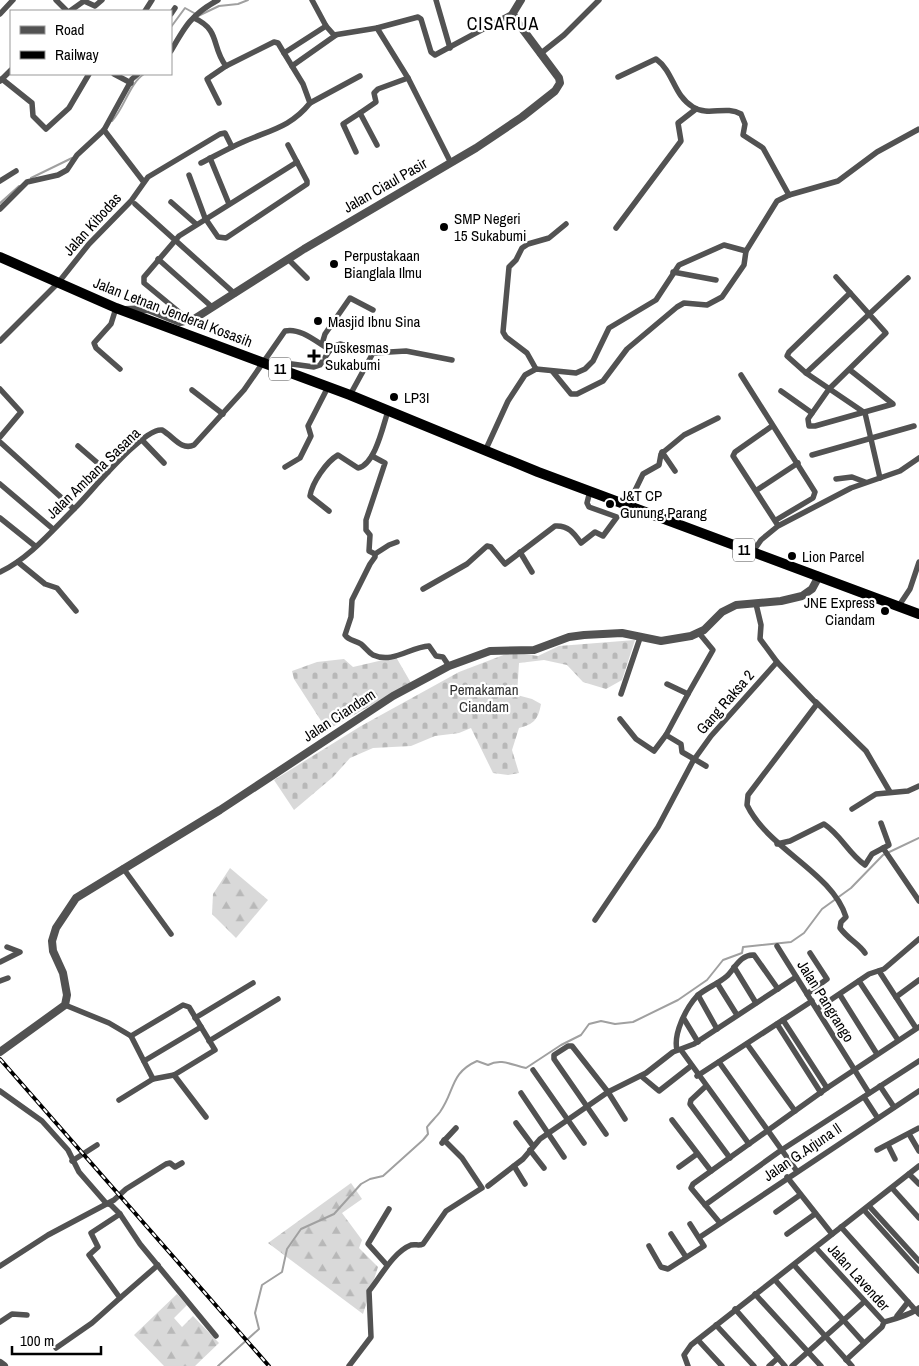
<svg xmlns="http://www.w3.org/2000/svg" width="919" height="1366" viewBox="0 0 919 1366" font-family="'Archivo Narrow',sans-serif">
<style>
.forest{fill:url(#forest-firs)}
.cemetery{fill:url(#cemetery-stones)}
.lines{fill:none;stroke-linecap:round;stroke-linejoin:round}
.stream{stroke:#a0a0a0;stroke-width:2}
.minor{stroke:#525252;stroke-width:5.5}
.tertiary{stroke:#525252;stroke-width:8}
.trunk{stroke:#000;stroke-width:10}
.rail-casing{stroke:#000;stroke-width:4}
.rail{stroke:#fff;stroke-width:2;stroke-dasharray:5.5;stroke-linecap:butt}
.poi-dot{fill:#000;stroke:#fff;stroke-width:2}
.labels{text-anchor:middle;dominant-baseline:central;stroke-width:4.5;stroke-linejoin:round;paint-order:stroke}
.shield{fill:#fff;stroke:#4c4c4c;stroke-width:1}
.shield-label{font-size:14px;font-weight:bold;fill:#000}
.street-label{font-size:15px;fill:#000;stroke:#fff}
.poi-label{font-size:15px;fill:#000;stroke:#fff;text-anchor:start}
.park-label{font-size:15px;fill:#303030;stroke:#fff}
.quarter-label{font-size:18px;letter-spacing:1px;fill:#000;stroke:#fff}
</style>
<defs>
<pattern id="forest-firs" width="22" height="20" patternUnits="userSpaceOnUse" patternTransform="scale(1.25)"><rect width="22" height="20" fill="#d9d9d9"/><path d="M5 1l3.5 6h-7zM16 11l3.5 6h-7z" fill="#b8b8b8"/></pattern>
<pattern id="cemetery-stones" width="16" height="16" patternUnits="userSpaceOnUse" patternTransform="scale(1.25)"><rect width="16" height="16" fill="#d9d9d9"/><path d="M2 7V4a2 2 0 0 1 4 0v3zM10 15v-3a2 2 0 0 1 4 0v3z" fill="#b8b8b8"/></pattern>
</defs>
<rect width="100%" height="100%" fill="#fff"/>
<!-- forest -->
<g class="forest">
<path d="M 230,868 L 268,900 L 236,938 L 212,914 L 213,894 Z"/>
<path d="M 351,1183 L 362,1199 L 342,1213 L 362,1240 L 359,1248 L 378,1267 L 363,1314 L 268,1243 Z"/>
<path d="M 177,1294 L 187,1305 L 174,1318 L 182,1327 L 193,1316 L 219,1343 L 195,1366 L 164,1366 L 134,1335 Z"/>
</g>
<!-- cemetery -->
<g class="cemetery">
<path d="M 635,640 L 622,680 L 606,689 L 583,682 L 567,665 L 544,660 L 519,663 L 517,695 L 532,699 L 541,704 C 538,720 534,724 519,728 L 512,750 L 519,773 L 508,775 L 493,773 L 471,728 L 459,733 L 435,736 L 411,746 L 373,748 L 350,758 L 333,777 L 294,810 L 274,780 L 361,726 L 459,672 L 511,652 L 538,656 L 559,646 Z"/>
<path d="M 396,657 L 411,683 L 327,730 L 294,679 L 292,671 L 317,662 L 344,659 L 353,667 Z"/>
</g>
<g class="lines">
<!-- stream -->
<g class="stream">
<path d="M 198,16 L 219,6 L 238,4 L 248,0"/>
<path d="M 171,27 L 185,8 L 194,13"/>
<path d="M 112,121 C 125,107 129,84 144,74"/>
<path d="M 31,178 L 72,158"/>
<path d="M 0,203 L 19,186"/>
<path d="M 218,1366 L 259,1329 L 255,1313 L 262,1285 L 282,1272 L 287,1249 L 301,1229 L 334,1214 L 361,1184 L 370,1179 L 383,1176 L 423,1140 L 428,1134 L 427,1127 C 431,1122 436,1117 440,1112 C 455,1091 450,1073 477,1061 L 488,1065 C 501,1058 512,1065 526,1068 L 561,1045 L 581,1035 L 589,1024 L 601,1021 L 615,1024 L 633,1022 L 678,1000 L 707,980 L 723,960 L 742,953 L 743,947 L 791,942 L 804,933 L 822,909 L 851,888 L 883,855 L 919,838"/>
</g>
<!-- minor -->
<g class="minor">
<path d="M 56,0 L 67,11"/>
<path d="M 312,0 L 326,26 L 334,35 L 377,28 L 418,17 L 421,19 L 431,52 L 435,55 L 513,13"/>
<path d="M 436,0 L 450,48"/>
<path d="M 70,11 L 84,1 L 95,6 L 102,0"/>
<path d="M 145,11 L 152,0"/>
<path d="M 0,14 L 13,0"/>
<path d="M 171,14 L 175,8"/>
<path d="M 194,18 C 221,30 211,47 226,66 L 274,42 L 278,43 L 284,53"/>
<path d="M 377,28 L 408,78 L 451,163"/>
<path d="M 171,51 C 185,26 192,14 218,0"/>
<path d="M 540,54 L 564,35 L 599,0"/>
<path d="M 292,66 L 336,35"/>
<path d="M 114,74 L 131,83"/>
<path d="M 618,77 L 656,59 C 674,72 673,95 693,107 C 709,117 725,105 741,114 L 745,124 L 743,135 L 763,148 L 789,195"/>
<path d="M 2,79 L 32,103 L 33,116 L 46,129 L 69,108 L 89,74"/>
<path d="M 0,81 L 11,70"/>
<path d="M 219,103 L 207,79 L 226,66"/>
<path d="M 310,103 L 360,76"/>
<path d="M 104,130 L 143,181"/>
<path d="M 377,145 L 360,113 L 376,102 L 374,93 L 378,89 L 408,78"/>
<path d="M 356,152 L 343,124 L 360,113"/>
<path d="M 210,158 L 229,204"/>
<path d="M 201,163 C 215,156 229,148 243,142 C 270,130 291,127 310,103 L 303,84 L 284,53 L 326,26"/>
<path d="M 189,175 L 205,218 L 218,237 L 226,238 L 307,184 L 307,181 L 288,145"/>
<path d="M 0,181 L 16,171"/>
<path d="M 171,202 L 196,224"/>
<path d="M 135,204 L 235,294"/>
<path d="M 0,209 L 27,182 L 58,175 L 67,170 L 77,155 L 104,130 L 132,79 L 138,74"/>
<path d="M 616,228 L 681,141 L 678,123 L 696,109"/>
<path d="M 158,259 L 212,307"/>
<path d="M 288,259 L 307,278"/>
<path d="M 673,272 L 716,280"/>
<path d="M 836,277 L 886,333 L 829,389 L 808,419 L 809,426 L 815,426 L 893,404 L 850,370"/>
<path d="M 850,293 L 789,352 L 787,356 L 806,373 L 865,413"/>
<path d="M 116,308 L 111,324 L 94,343 L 96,348 L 120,369"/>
<path d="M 190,321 L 144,283 L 144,277 L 179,236 L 297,162"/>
<path d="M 0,341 L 58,283 L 89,244 L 131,201 L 148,177 L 220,134 L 225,133 L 232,147"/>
<path d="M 322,344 L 325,334 L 350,298 L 373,310"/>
<path d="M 536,369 L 527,353 L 506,337 L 503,332 L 509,267 L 516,260 L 522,248 L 528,244 L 549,238 L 566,224"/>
<path d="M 283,371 L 292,364 L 314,367 L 320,365 L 332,347 L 340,344 L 373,353 L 406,351 L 452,360"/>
<path d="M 553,372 L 571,394 L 577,394 L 603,381 L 627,349 L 677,307 L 684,303 L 707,305 L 722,297 L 744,265 L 746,251 L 777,201 L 789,195 L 838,181 L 877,152 L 919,129"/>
<path d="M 806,373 L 908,278"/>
<path d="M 741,375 L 815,492 L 813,498 L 776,520"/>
<path d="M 0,389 L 21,412 L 0,437"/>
<path d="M 192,390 L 223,414"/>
<path d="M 781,391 L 812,413"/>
<path d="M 350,395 L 373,353"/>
<path d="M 865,413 L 880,478"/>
<path d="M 772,426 L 735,452 L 733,456 L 777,524"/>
<path d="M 142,440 L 164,463"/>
<path d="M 0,442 L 74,509"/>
<path d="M 78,446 L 108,472"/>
<path d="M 486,449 L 508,401 L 525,375 L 536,369 L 576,373 L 585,369 L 593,361 L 609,328 L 656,300 L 679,265 L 724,245 L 746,251"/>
<path d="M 662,452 L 675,471"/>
<path d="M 812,455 L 914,426"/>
<path d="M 372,456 L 385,463 L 366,520 L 366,530 L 370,535 L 369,551 L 375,554 L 375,557 L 370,564 L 352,600 L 351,617 L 345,635 C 349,641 355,640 361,644 C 365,647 368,652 373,655 C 393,664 410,647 429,646 L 436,656 L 443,657 L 449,666"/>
<path d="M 285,467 L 300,458 L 311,436 L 308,426 L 328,387"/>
<path d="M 836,479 L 852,477 L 865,482"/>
<path d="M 0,484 L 53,529"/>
<path d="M 757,490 L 798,463"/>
<path d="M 628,505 L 643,474 L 659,465 L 661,454 L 684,435 L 718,418"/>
<path d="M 329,511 L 310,496 C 312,483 326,462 338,455 L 358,468 C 375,465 383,426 388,411"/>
<path d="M 0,518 L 35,546"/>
<path d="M 520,552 L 532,572"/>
<path d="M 752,553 L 761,540 L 778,526 L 851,488 L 900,471 L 919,458"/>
<path d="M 375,554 L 389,545 L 397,542"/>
<path d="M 18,562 L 45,584 L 57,588 L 76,611"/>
<path d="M 0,572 C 28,559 51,532 73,510 C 88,496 143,427 162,430 C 173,436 181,451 194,445 L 244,390 L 285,331 C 300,327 318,343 330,350"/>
<path d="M 423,589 L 467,564 L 487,546 L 491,547 L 505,564 L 555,526 C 568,525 574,533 581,543 L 595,532 L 603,536 L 617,517 L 589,507 L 587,503 L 590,491"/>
<path d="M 756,604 L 761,625 L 760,639 L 777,662 L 817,704 L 748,795 L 747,805 C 768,849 832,872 846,917 L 841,922 L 840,928 C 849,940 858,943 865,953"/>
<path d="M 898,607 L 910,589 L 919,562"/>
<path d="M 667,684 L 688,694 L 713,650 L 699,633"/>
<path d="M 621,694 L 640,638"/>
<path d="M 688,694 L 666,735 L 681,744 L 682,752 L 706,766"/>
<path d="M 816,702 L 866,751 L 890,792"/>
<path d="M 620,719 L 636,739 L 654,751 L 666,735"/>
<path d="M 852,809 L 876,794 L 908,791 L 919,786"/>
<path d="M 777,844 L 790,841 L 824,824 C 841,835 848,853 865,865 L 872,854 L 889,845 L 881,823"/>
<path d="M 883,848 L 919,901"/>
<path d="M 123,868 L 171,934"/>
<path d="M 595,920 L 658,827 L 693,761 L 711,736 L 777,662"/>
<path d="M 777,946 L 869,1093"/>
<path d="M 0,962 L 20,952 L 7,947"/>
<path d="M 734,967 L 756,1003"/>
<path d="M 879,971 L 916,1028"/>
<path d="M 0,981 L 8,978"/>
<path d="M 859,981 L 898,1040"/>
<path d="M 717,983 L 737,1015"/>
<path d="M 807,994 L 827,979 L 810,953"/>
<path d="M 698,995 L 717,1029"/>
<path d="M 840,995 L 877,1054"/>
<path d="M 896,997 L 919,980"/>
<path d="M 65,1005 L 109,1023 L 131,1036"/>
<path d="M 183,1005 L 189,1007 L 215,1050 L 174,1075 L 153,1079 L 131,1036 Z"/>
<path d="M 817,1009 L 869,974 L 884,969 L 919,939"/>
<path d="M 195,1018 L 253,983"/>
<path d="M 684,1019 L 698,1042"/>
<path d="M 783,1020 L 827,1088"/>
<path d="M 777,1024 L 821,1093"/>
<path d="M 209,1041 L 278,999"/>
<path d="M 747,1044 L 795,1111"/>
<path d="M 677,1050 C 673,1034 686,1008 697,996 C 706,988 718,984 727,976 C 735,968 741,954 754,955 L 778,989"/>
<path d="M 681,1050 L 749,1144"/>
<path d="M 144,1061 L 201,1027"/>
<path d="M 719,1062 L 796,1170"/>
<path d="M 533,1070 L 584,1143"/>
<path d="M 174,1075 L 206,1117"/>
<path d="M 641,1076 L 659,1091 L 691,1066"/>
<path d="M 697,1076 L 812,1001"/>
<path d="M 706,1086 L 691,1100 L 690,1104 L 730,1158"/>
<path d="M 880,1086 L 894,1107"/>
<path d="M 0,1091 L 42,1121 L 68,1150 L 79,1172 L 106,1203 L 111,1205 L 120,1214 L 140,1244 L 216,1336"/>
<path d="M 521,1093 L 564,1157"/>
<path d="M 864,1097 L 877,1117"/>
<path d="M 119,1100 L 153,1079"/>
<path d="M 672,1120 L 711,1171"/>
<path d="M 516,1123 L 533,1146"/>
<path d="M 606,1134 L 554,1059 L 554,1055 L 568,1046 L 572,1046 L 608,1092 L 625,1119"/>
<path d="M 909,1134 L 919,1151"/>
<path d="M 442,1143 L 456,1128"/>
<path d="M 888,1145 L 895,1159"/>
<path d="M 530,1150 L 544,1168"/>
<path d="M 877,1150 L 919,1128"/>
<path d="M 72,1161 L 97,1145"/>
<path d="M 514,1166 L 525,1184"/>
<path d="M 679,1167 L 697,1154"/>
<path d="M 909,1174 L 919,1184"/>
<path d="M 787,1177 L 832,1234"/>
<path d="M 488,1186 L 523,1159 L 540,1139 L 608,1092 L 646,1073 L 673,1052 L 694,1044 L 796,977"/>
<path d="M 892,1188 L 919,1218"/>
<path d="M 705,1205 L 780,1151 L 919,1061"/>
<path d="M 869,1206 L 919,1261"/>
<path d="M 864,1210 L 919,1271"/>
<path d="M 776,1212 L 800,1195"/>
<path d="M 720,1223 L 691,1188 L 693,1184 L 827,1088 L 919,1027"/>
<path d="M 841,1227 L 919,1314"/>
<path d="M 671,1234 L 686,1257"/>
<path d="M 787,1234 L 815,1214"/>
<path d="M 700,1237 L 919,1091"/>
<path d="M 649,1246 L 661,1267 L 668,1269 L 704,1246 L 690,1224"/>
<path d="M 816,1248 L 884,1322"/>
<path d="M 386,1264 L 368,1244 L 389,1209"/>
<path d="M 794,1265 L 864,1343"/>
<path d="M 0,1266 L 48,1235 L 114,1200 L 126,1189 L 166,1164 L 170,1163 L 175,1167 L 182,1163"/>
<path d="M 775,1280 L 852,1366"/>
<path d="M 755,1294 L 821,1366"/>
<path d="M 120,1298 L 158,1265"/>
<path d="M 735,1309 L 785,1366"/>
<path d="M 897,1316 L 908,1302"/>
<path d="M 0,1322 L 12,1314 L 27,1315"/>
<path d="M 716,1325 L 754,1366"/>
<path d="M 698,1340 L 722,1366"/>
<path d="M 56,1348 L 92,1323 L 120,1298 L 89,1255 L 98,1247 L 91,1233 L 120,1214"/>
<path d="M 846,1360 L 882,1327 L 884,1322 C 895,1319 910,1315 919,1308"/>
<path d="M 349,1366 L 371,1337 L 369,1291 C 380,1278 393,1252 411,1245 C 416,1244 419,1246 423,1244 L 446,1211 L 482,1188 L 462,1158 L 444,1140"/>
<path d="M 688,1366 L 684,1355 L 691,1345 L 919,1166"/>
<path d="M 769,1366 L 778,1358"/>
<path d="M 792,1366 L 864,1302"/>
</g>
<!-- tertiary -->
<g class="tertiary">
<path d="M 125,310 L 148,309 L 180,322 L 194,319 L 304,249 L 476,148 L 522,117 L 555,91 L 560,83 L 559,78 L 515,19 L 513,13 L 521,0"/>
<path d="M 0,1052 L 65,1005 L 67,995 L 63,973 L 53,951 L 52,941 L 56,928 L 76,898 L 220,810 L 393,696 L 449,666 L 490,651 L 534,650 L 569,637 L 584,635 L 622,633 L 661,641 L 691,636 L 704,630 L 722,612 L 736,605 L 781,601 L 802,596 L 812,589 L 819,576"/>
<path d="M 0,1363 L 4,1366"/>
</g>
<!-- trunk -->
<path class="trunk" d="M 0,257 L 116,308 L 350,395 L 538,472 L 919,614"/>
<defs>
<path id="rail" d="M 0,1059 L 269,1366"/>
</defs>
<!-- rail casing -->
<use href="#rail" class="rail-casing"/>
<!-- rail -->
<use href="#rail" class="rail"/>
</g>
<!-- markers -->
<g class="poi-dot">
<circle cx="444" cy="227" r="5"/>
<circle cx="334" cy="264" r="5"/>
<circle cx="318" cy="321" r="5"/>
<path d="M311.5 348.5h5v5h5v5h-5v5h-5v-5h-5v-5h5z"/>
<circle cx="394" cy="397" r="5"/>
<circle cx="610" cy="504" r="5"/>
<circle cx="792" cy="556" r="5"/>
<circle cx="885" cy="611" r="5"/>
</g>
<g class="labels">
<!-- shield labels -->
<g class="shield">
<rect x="269" y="357.5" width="22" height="23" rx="4"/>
<rect x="733" y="538.5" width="22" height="23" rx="4"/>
</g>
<g class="shield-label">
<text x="280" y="369">11</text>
<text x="744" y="550">11</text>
</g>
<!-- street labels -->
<g class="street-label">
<text transform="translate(385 185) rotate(-30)">Jalan Ciaul Pasir</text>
<text transform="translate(92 224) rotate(-48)">Jalan Kibodas</text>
<text transform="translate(173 312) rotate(21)">Jalan Letnan Jenderal Kosasih</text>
<text transform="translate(93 473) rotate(-44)">Jalan Ambana Sasana</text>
<text transform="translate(725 702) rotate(-49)">Gang Raksa 2</text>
<text transform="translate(339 715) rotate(-33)">Jalan Ciandam</text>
<text transform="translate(826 1001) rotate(58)">Jalan Pangrango</text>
<text transform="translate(802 1152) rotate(-34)">Jalan G.Arjuna ll</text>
<text transform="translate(859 1277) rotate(48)">Jalan Lavender</text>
</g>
<!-- poi labels -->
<g class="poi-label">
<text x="454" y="218">SMP Negeri<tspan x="454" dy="17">15 Sukabumi</tspan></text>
<text x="344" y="255">Perpustakaan<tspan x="344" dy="17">Bianglala Ilmu</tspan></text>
<text x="328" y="321">Masjid Ibnu Sina</text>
<text x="325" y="347">Puskesmas<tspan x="325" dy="17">Sukabumi</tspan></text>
<text x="404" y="397">LP3I</text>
<text x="620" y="495">J&amp;T CP<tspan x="620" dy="17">Gunung Parang</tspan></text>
<text x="802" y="556">Lion Parcel</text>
<text x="875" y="602" text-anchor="end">JNE Express<tspan x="875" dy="17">Ciandam</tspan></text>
</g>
<!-- park labels -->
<g class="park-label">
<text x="484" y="689">Pemakaman<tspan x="484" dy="17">Ciandam</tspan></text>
</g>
<!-- quarter labels -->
<g class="quarter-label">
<text x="503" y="23">CISARUA</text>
</g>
</g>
<!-- legend -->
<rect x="10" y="10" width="162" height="65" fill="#ffffff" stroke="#999999"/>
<rect x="20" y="26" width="25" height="8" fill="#525252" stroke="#999999"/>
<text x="55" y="35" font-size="15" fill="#000000">Road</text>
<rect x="20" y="51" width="25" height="8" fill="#000000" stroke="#999999"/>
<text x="55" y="60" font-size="15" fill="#000000">Railway</text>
<!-- scale -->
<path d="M12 1346v8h89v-8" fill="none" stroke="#000000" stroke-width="2.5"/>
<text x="20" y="1346" font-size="15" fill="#000000" stroke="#ffffff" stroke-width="4" paint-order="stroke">100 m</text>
</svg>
